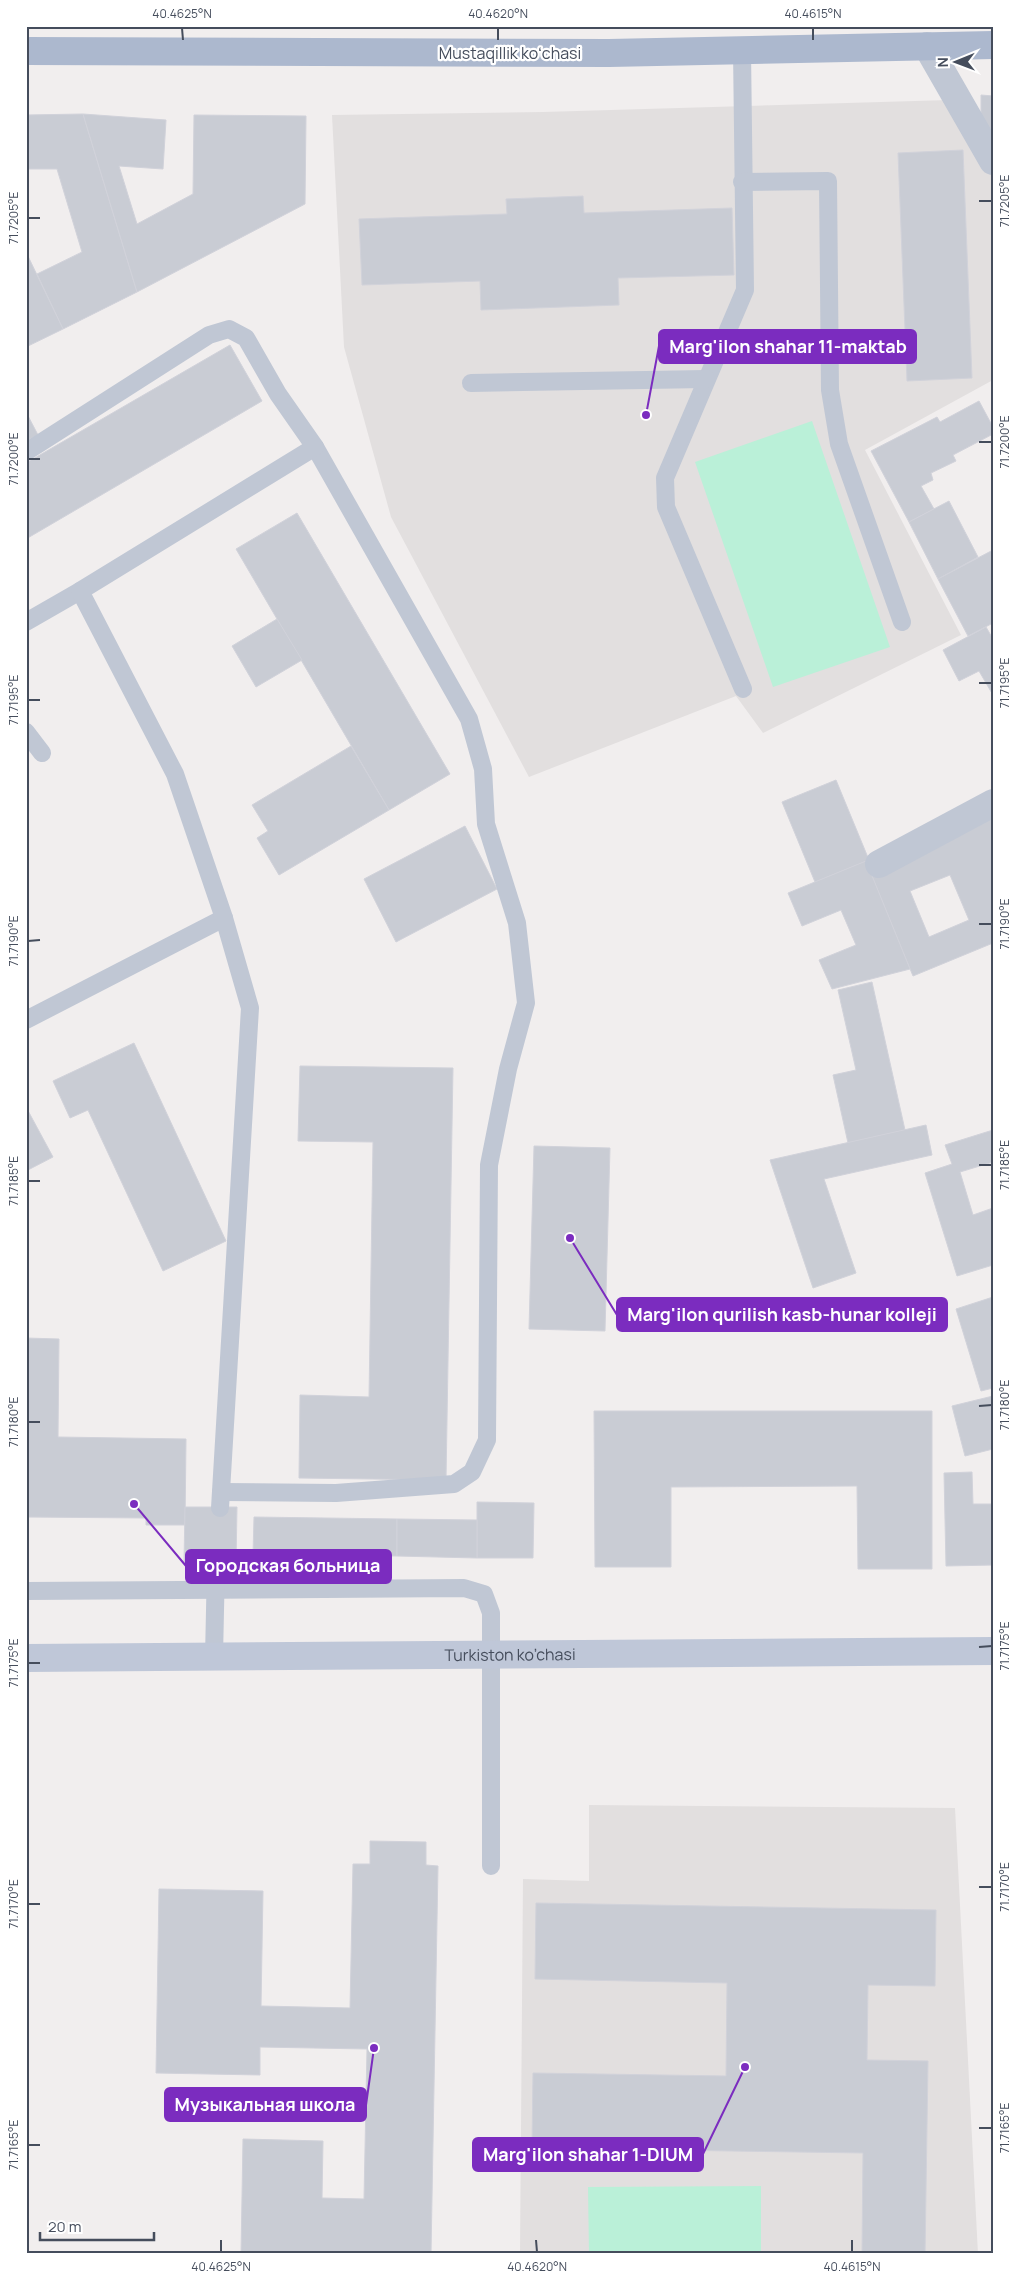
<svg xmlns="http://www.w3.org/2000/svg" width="1019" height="2280" viewBox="0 0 1019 2280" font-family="Manrope,sans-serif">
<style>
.education{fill:#e2dfdf}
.green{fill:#baf0d8}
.building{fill:#c9ccd4;stroke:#d1d2da;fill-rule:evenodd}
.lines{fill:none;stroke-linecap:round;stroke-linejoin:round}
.service{stroke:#c0c7d4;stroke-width:18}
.minor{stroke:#c0c7d4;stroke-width:28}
.secondary{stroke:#bfc7d8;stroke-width:28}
.primary{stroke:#acb8ce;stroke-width:28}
.ticks{fill:none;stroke:#454d5c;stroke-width:2}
.labels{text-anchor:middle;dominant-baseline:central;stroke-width:4.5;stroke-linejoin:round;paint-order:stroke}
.street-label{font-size:16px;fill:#454d5c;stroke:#fff}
.leader{fill:none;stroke:#7b2cbf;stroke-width:2}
.callout-dot{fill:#7b2cbf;stroke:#fff;stroke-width:2}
.callout{fill:#7b2cbf;stroke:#7b2cbf;stroke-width:2}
.callout-label{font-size:18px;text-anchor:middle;font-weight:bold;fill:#fff}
.neatline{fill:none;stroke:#454d5c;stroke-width:2}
.ticks-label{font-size:12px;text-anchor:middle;fill:#454d5c}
</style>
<rect width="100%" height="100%" fill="#f1eeee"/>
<!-- education -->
<g class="education">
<path d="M 949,100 L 993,175 L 993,380 L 865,450 L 961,635 L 763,733 L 736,696 L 529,777 L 391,517 L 344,347 L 332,115 L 543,112 Z"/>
<path d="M 589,1805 L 955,1808 L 978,2254 L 520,2254 L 523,1879 L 589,1881 Z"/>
</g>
<!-- green -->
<g class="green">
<path d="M 812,421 L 890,647 L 773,687 L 695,462 Z"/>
<path d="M 761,2186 L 761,2254 L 589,2254 L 588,2187 Z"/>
</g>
<!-- building -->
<g class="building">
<path d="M 981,95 L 993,96 L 993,137 L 981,136 Z"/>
<path d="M 83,114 L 137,292 L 63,329 L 37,274 L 82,252 L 57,169 L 26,169 L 26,115 Z"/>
<path d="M 83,114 L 166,120 L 163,169 L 119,166 L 137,224 L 193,194 L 194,115 L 306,116 L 305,204 L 137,292 Z"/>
<path d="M 963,150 L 972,378 L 907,381 L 898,153 Z"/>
<path d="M 583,196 L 584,213 L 732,208 L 734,275 L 618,278 L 619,305 L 481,310 L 480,281 L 362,285 L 359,219 L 507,214 L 506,199 Z"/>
<path d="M 26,252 L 63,329 L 26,347 Z"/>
<path d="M 230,345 L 262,401 L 26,539 L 26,463 Z"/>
<path d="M 979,401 L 993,427 L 993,434 L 953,455 L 956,461 L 931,473 L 933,480 L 921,486 L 934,509 L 909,522 L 871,451 L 937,417 L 940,422 Z"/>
<path d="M 26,412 L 38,435 L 26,441 Z"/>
<path d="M 949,501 L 978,557 L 938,579 L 909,522 Z"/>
<path d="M 297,513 L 450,774 L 389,810 L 236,549 Z"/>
<path d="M 993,550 L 993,623 L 968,636 L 938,579 Z"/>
<path d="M 277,619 L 302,660 L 256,687 L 232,646 Z"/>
<path d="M 986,627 L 993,639 L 993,695 L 979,671 L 959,681 L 943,650 Z"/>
<path d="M 351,746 L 389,810 L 279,875 L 257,838 L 268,831 L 252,805 Z"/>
<path d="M 836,780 L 869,860 L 815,882 L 782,802 Z"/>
<path d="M 993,813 L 993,943 L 913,976 L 872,876 L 964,824 ZM 950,875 L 969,920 L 929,937 L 910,891 Z"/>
<path d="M 465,826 L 497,889 L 396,942 L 364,879 Z"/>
<path d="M 866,861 L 910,969 L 832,989 L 819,960 L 856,945 L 841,910 L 802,926 L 788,893 Z"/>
<path d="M 872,982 L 905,1130 L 848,1143 L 833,1075 L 856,1070 L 838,990 Z"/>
<path d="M 134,1043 L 226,1241 L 163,1271 L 88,1110 L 70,1118 L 53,1081 Z"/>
<path d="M 300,1066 L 453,1068 L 446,1480 L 299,1478 L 300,1395 L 369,1397 L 373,1142 L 298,1141 Z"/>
<path d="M 26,1107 L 53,1157 L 26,1171 Z"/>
<path d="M 926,1125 L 932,1155 L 824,1179 L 856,1273 L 813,1288 L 770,1160 Z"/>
<path d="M 993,1130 L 993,1162 L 960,1172 L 973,1215 L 993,1208 L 993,1265 L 957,1276 L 925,1173 L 952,1164 L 945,1145 Z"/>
<path d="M 534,1146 L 610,1148 L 605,1331 L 529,1329 Z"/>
<path d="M 993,1297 L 993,1325 L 991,1326 L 993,1388 L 981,1391 L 956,1309 Z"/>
<path d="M 26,1338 L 59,1339 L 58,1437 L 186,1439 L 185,1525 L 146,1525 L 146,1518 L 26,1517 Z"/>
<path d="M 993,1396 L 993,1449 L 965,1456 L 952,1406 Z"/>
<path d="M 594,1411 L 932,1411 L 932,1569 L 858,1569 L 857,1486 L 671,1487 L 671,1567 L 595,1567 Z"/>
<path d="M 972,1472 L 973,1504 L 993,1504 L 993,1565 L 946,1566 L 944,1473 Z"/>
<path d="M 477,1502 L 534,1503 L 533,1558 L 477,1558 Z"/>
<path d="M 185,1507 L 237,1507 L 236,1564 L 184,1563 Z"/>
<path d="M 254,1517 L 397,1519 L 397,1556 L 253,1555 Z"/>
<path d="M 397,1519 L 477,1520 L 477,1558 L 397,1556 Z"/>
<path d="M 370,1841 L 426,1842 L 426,1865 L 438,1866 L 431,2254 L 241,2254 L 243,2139 L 323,2141 L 322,2198 L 364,2199 L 367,2049 L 260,2047 L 260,2075 L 156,2073 L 159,1889 L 263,1891 L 261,2006 L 350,2008 L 353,1864 L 370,1864 Z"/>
<path d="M 536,1903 L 936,1910 L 935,1986 L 868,1985 L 867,2060 L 928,2061 L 925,2254 L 862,2254 L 863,2153 L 532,2148 L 533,2073 L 726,2076 L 727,1983 L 535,1979 Z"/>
</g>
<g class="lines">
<!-- service -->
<g class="service">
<path d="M 742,50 L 745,290 L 665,478 L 666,507 L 743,689"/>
<path d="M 742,182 L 828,181 L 830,390 L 839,444 L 902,622"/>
<path d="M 471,383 L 706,379"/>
<path d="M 26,452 L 209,335 L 229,329 L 246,338 L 278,394 L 315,447 L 469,719 L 483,769 L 486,824 L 517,923 L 526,1003 L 508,1069 L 489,1165 L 487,1440 L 472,1472 L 454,1484 L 336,1493 L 221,1492"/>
<path d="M 26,622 L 80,591"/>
<path d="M 26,732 L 42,753"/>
<path d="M 26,1020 L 224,918"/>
<path d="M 220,1508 L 250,1008 L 224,918 L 175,774 L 80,591 L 315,447"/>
<path d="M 26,1591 L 464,1588 L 484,1594 L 491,1613 L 491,1866"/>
<path d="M 214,1657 L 216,1564"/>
</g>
<!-- minor -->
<g class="minor">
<path d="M 927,46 L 993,161"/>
<path d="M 879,864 L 993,803"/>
</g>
<!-- secondary -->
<path class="secondary" id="s1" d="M 26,1658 L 993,1651"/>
<!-- primary -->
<path class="primary" d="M 26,51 L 609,53 L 993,45"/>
</g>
<!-- ticks -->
<path class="ticks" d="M 182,28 L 183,40M 498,28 L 498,40M 813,28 L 813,40M 979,201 L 992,201M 28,218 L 40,218M 979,442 L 992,442M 28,459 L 40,459M 979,683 L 992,683M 28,700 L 40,700M 979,924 L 992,924M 28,941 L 40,940M 979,1165 L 992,1165M 28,1181 L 40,1181M 979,1406 L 992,1405M 28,1422 L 40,1422M 979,1647 L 992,1646M 28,1663 L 40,1663M 979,1887 L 992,1887M 28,1904 L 40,1904M 979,2128 L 992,2128M 28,2145 L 40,2145M 221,2240 L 221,2252M 536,2240 L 537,2252M 852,2240 L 852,2252"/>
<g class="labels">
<!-- street labels -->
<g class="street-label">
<text x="510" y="53">Mustaqillik koʻchasi</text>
<text stroke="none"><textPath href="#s1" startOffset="484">Turkiston ko’chasi</textPath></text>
</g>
</g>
<!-- callouts -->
<path class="leader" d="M646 415L659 346M570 1238L617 1315M134 1504L186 1566M374 2048L366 2105M745 2067L703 2154"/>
<g class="callout-dot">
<circle cx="646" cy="415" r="5"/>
<circle cx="570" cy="1238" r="5"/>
<circle cx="134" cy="1504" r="5"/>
<circle cx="374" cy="2048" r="5"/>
<circle cx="745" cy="2067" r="5"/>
</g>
<g class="callout">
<rect x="659" y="330" width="257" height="33" rx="5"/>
<rect x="617" y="1298" width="330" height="33" rx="5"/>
<rect x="186" y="1550" width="205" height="33" rx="5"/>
<rect x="165" y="2088" width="201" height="33" rx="5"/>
<rect x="473" y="2138" width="230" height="33" rx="5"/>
</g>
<g class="callout-label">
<text x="788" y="353">Marg'ilon shahar 11-maktab</text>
<text x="782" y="1321">Marg'ilon qurilish kasb-hunar kolleji</text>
<text x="288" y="1572">Городская больница</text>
<text x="265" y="2111">Музыкальная школа</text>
<text x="588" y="2161">Marg'ilon shahar 1-DIUM</text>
</g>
<!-- border -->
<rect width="1019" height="2280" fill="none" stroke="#ffffff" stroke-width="55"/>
<!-- north arrow -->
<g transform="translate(956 62) rotate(269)" stroke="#ffffff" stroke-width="4" paint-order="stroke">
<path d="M0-4L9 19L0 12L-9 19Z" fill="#454d5c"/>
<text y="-8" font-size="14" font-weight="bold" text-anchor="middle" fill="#454d5c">N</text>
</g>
<!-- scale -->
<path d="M40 2232v8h114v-8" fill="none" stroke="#454d5c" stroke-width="2.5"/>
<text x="48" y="2232" font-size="15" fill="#454d5c" stroke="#ffffff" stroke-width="4" paint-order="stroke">20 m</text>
<rect x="28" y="28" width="964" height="2224" class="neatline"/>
<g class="ticks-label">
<text x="182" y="18">40.4625°N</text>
<text x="498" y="18">40.4620°N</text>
<text x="813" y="18">40.4615°N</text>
<text transform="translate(1005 201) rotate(-90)" y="4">71.7205°E</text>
<text transform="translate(14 218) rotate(-90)" y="4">71.7205°E</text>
<text transform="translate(1005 442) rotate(-90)" y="4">71.7200°E</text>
<text transform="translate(14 459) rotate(-90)" y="4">71.7200°E</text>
<text transform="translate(1005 683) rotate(-90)" y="4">71.7195°E</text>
<text transform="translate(14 700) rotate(-90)" y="4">71.7195°E</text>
<text transform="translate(1005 924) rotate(-90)" y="4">71.7190°E</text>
<text transform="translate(14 941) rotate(-90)" y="4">71.7190°E</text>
<text transform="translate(1005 1165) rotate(-90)" y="4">71.7185°E</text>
<text transform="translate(14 1181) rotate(-90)" y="4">71.7185°E</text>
<text transform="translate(1005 1405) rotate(-90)" y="4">71.7180°E</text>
<text transform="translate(14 1422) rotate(-90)" y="4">71.7180°E</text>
<text transform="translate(1005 1646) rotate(-90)" y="4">71.7175°E</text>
<text transform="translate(14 1663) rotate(-90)" y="4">71.7175°E</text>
<text transform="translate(1005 1887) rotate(-90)" y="4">71.7170°E</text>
<text transform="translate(14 1904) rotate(-90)" y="4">71.7170°E</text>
<text transform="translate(1005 2128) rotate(-90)" y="4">71.7165°E</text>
<text transform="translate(14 2145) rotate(-90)" y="4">71.7165°E</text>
<text x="221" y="2271">40.4625°N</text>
<text x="537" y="2271">40.4620°N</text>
<text x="852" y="2271">40.4615°N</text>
</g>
</svg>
